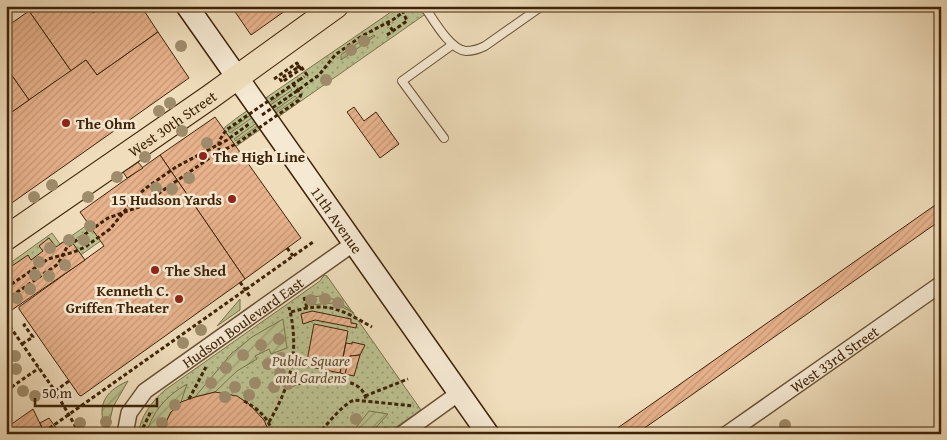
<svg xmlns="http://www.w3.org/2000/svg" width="947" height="440" viewBox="0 0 947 440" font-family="'Gentium Book Plus',serif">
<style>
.park{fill:url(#park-dots);stroke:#7c724b}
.garden{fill:url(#garden-furrows);stroke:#7c724b}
.building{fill:url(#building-hatch);stroke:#3e2307}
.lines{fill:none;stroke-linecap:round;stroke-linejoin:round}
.service-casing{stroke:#6a5234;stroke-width:10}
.minor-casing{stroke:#6a5234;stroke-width:18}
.secondary-casing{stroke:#3e2307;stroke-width:24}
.primary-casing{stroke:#3e2307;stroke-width:26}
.path{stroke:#3e2307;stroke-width:3;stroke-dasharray:4 2.5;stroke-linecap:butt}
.service{stroke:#f5e9d3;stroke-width:8}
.minor{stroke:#f5e9d3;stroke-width:15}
.secondary{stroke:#f5e9d3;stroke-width:21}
.primary{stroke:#efddbb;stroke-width:24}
.path-bridge{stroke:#3e2307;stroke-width:3;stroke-dasharray:4 2.5;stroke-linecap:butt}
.tree{fill:#9f8c6b}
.poi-dot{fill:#8f2418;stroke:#f5e9d3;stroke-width:2}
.labels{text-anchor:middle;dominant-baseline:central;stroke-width:5;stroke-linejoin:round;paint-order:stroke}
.poi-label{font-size:15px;font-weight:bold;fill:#3e2307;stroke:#f5e9d3;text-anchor:start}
.street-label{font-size:15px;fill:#3e2307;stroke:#f5e9d3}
.park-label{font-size:15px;font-style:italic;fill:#5d4a29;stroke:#f5e9d3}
</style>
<defs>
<pattern id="park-dots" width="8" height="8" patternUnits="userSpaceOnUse" patternTransform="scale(1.25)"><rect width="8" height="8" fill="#bbc08f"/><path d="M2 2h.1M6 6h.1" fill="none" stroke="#999c73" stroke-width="1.8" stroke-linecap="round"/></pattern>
<pattern id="garden-furrows" width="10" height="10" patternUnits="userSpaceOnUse" patternTransform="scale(1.25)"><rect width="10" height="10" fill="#bbc08f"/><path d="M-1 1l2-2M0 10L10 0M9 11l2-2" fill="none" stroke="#999c73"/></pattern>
<pattern id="building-hatch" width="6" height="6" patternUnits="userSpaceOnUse" patternTransform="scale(1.25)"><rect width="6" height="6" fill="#e7b28c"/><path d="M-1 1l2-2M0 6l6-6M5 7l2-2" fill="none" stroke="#c79977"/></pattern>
</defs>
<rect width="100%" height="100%" fill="#efddbb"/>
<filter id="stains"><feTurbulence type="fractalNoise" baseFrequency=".004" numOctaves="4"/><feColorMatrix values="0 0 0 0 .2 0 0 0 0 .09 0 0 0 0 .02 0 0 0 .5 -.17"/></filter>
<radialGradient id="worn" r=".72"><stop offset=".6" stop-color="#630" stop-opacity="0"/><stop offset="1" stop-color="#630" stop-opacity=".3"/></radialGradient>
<!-- park -->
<g class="park">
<path d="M 397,6 L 437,6 L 92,247 L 6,309 L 6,266 L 52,233 L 60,244 L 225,128 L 225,127 L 238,117 L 388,14 Z"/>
<path d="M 324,275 L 327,276 L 421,410 L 386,434 L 138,434 C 141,416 151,402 165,390 L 320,281 Z"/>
</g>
<!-- garden -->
<g class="garden">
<path d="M 374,35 L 375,36 L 341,60 L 341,55 L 365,38 L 367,39 Z"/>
<path d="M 290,88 L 292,90 L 230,133 L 228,131 Z"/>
<path d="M 295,96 L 297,98 L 236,141 L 234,139 Z"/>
<path d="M 321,296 L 336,300 L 354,313 L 334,303 L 309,305 L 308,297 Z"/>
<path d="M 240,299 L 240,310 L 217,326 Z"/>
<path d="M 283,319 L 287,348 L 271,354 L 269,349 L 255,356 L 257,359 L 237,371 L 215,392 L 195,397 L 231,354 L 252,337 Z"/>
<path d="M 128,381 L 113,407 L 107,433 C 96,407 103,392 128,381 Z"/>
<path d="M 187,384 L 181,402 L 171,412 L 160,434 L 146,434 C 153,411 166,396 187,384 Z"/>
<path d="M 369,411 L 388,414 L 370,434 L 351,434 Z"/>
</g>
<!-- building -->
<g class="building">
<path d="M 36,6 L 88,6 L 93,13 L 103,6 L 141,6 L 158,32 L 97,75 L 86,60 L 71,71 L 29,11 Z"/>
<path d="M 231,6 L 292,6 L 251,35 Z"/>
<path d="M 29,11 L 71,71 L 29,100 L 6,67 L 6,27 Z"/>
<path d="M 158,32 L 189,78 L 6,207 L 6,116 L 86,60 L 97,75 Z"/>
<path d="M 6,67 L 29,100 L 6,116 Z"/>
<path d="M 354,107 L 364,121 L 376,112 L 399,144 L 380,158 L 347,112 Z"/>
<path d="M 215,117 L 301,238 L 245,279 L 160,155 Z"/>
<path d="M 160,155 L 245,279 L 81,396 L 79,395 L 19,309 L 19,307 L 104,246 L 80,212 Z"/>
<path d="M 138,162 L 143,168 L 127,178 L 123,172 Z"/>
<path d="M 941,201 L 941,220 L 636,434 L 609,434 Z"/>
<path d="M 49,238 L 56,247 L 69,238 L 85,260 L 6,314 L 6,270 L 28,255 L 31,260 L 43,251 L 39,246 Z"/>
<path d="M 312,311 L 351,319 L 351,323 L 357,324 L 356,328 L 315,320 L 303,324 L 301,314 Z"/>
<path d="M 314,324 L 348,331 L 340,373 L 306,366 Z"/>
<path d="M 352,342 L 365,345 L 360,355 L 350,356 L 345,374 L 340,373 L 346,343 L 352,344 Z"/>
<path d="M 360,355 L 354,376 L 345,374 L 350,356 Z"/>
<path d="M 215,392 L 237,396 L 249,404 L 264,420 L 270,434 L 160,434 L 171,412 L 181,402 L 195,397 Z"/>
<path d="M 33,409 L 45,434 L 6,434 L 6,428 Z"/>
<path d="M 49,418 L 54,425 L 60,434 L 45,434 L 40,423 Z"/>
</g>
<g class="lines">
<defs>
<g id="service">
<path d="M 424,6 C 433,19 450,50 466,51 C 473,51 479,49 485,46 L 542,6"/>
<path d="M 444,138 L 402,81 L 452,45"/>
</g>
<g id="minor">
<path id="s1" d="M 125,434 L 129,413 L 145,391 L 354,243"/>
<path d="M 402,434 L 459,393"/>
<path id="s2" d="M 727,434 L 941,284"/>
</g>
<g id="secondary">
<path id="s3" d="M 187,6 L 488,434"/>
</g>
<g id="primary">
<path id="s4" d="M 6,238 L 210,97 L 336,6"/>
</g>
</defs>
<!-- service casing -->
<use href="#service" class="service-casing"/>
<!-- minor casing -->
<use href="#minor" class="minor-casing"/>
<!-- secondary casing -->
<use href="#secondary" class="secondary-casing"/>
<!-- primary casing -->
<use href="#primary" class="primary-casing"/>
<!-- path -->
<g class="path">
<path d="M 387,22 L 393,31"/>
<path d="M 387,35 L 407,21 L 403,12"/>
<path d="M 274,79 L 297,63 L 301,69 L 282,82 L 280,79 L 297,68"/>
<path d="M 299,80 L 304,77"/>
<path d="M 294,93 L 319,75 L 335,55 L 362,36 L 394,19 L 411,6"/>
<path d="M 287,248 L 293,256"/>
<path d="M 240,282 L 251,298"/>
<path d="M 6,288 L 48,259 L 74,252 L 85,247 L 110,229 L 136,197 L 146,188 L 176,167 L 227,140 L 249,124"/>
<path d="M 304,297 L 307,308"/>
<path d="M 6,300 L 58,264 L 67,247 L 108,218 L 139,207 L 214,155"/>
<path d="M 291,312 C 328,301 340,309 372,327"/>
<path d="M 6,321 L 55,391 L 80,434"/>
<path d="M 22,344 L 33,337 L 24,325 L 28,323"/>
<path d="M 286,387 C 305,381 362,370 366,400"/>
<path d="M 6,391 L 39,368"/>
<path d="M 55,391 L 69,381"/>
<path d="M 365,396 L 408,379"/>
<path d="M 189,399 L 206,367"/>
<path d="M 244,401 C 258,409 269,418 273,434"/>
<path d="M 269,422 C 291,385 300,350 289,307"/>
<path d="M 143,428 L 151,411"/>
<path d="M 44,432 L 313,242"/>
<path d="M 317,434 C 329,424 340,406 354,400 L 414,406"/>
<path d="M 378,434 L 388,427"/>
<path d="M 439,434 L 444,430"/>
</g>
<!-- service -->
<use href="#service" class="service"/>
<!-- minor -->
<use href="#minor" class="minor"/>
<!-- secondary -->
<use href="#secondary" class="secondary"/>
<!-- primary -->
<use href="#primary" class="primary"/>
<!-- path-bridge -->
<g class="path-bridge">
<path d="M 297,68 L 300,65 L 307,75 L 304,77"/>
<path d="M 262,115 L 294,93"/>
<path d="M 219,152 L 219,141 L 226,130 L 299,80"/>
<path d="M 214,155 L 236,144 L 299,100 L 301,94 L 293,84"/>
</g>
</g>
<!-- trees -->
<g class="tree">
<circle cx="364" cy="41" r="6"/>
<circle cx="181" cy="46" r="6"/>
<circle cx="351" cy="50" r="6"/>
<circle cx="326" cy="80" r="6"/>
<circle cx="170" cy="103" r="6"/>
<circle cx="159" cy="111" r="6"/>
<circle cx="182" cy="131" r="6"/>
<circle cx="207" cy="143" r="6"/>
<circle cx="219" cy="156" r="6"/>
<circle cx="145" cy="157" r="6"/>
<circle cx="117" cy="177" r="6"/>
<circle cx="189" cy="178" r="6"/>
<circle cx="52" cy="185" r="6"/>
<circle cx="156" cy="188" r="6"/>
<circle cx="172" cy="189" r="6"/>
<circle cx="34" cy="197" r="6"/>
<circle cx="88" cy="197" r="6"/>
<circle cx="90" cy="226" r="6"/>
<circle cx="69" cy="240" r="6"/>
<circle cx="84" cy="240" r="6"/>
<circle cx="50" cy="248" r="6"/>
<circle cx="39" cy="262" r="6"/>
<circle cx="65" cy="265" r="6"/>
<circle cx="35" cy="275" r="6"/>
<circle cx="49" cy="276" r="6"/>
<circle cx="30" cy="289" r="6"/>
<circle cx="17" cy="298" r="6"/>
<circle cx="325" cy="299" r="6"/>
<circle cx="311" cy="300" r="6"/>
<circle cx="338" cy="303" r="6"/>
<circle cx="201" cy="330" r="6"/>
<circle cx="279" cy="339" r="6"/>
<circle cx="183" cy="343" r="6"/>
<circle cx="261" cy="345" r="6"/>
<circle cx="243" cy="355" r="6"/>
<circle cx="15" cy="356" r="6"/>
<circle cx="281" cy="358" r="6"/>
<circle cx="268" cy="364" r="6"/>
<circle cx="226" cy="368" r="6"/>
<circle cx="16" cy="369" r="6"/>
<circle cx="280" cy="373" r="6"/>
<circle cx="211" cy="383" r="6"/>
<circle cx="255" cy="383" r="6"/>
<circle cx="288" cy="384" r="6"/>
<circle cx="235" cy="387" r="6"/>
<circle cx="274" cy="387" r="6"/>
<circle cx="23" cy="391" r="6"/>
<circle cx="249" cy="395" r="6"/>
<circle cx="35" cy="396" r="6"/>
<circle cx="225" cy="397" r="6"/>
<circle cx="175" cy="405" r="6"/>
<circle cx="356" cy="419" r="6"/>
<circle cx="106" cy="422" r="6"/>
<circle cx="80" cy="423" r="6"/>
<circle cx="162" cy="423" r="6"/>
<circle cx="785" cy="425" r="6"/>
</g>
<!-- markers -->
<g class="poi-dot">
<circle cx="66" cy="123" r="5"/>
<circle cx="203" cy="156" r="5"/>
<circle cx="232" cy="199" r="5"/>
<circle cx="155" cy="270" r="5"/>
<circle cx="179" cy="299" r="5"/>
</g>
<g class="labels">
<!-- poi labels -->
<g class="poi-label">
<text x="76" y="123">The Ohm</text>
<text x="213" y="156">The High Line</text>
<text x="222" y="199" text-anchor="end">15 Hudson Yards</text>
<text x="165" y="270">The Shed</text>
<text x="169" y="290" text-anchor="end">Kenneth C.<tspan x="169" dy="17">Griffen Theater</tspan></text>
</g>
<!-- street labels -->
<g class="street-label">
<text stroke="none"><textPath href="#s4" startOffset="202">West 30th Street</textPath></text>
<text stroke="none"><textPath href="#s3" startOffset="261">11th Avenue</textPath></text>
<text stroke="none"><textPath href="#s1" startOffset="168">Hudson Boulevard East</textPath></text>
<text stroke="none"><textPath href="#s2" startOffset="131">West 33rd Street</textPath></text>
</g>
<!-- park labels -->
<g class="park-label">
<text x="311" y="360">Public Square<tspan x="311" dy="17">and Gardens</tspan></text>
</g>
</g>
<!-- margin -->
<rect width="947" height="440" fill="none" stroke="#efddbb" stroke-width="25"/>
<rect x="8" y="8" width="932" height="425" fill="none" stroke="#3e2307" stroke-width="2.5"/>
<rect x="12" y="12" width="922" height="415" fill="none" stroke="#3e2307"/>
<!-- scale -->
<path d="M35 398v8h122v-8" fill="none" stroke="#3e2307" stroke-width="2.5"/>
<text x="42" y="398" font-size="15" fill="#3e2307" stroke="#f5e9d3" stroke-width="4" paint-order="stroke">50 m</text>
<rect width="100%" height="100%" filter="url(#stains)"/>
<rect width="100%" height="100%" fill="url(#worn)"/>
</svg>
